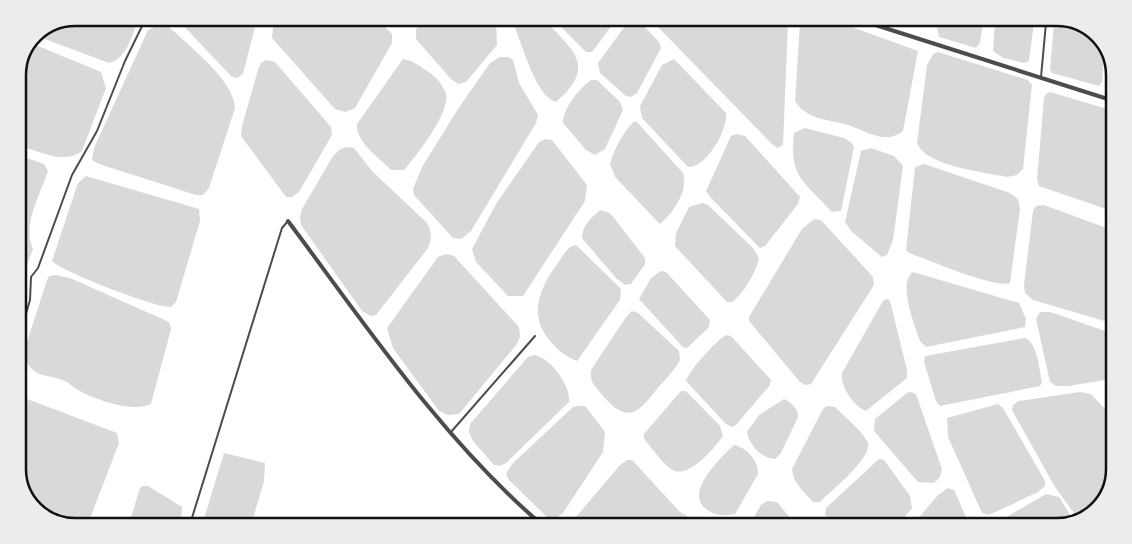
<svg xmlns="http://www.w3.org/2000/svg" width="1132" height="544" viewBox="0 0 1132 544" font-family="Lora,serif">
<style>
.water{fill:#d9d9d9}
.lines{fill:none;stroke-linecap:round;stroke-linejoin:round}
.service{stroke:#4c4c4c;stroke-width:2}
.minor{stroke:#4c4c4c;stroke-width:4}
.rim{fill:none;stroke:#111;stroke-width:2.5}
</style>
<rect width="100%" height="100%" fill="#fff"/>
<!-- water -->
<g class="water">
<path d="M 75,18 L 137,18 C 135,33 125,60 109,63 L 34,35 Z"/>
<path d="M 176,18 L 257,19 L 243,74 L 237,78 L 232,77 Z"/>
<path d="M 274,19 L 377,19 L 392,34 L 392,43 L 355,108 L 345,112 L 335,109 L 272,38 Z"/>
<path d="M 420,20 L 496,20 L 497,45 L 466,82 L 458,84 L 451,79 L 416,39 L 416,30 Z"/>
<path d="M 514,20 L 545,20 C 573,51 598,66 556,102 C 536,97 522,44 514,25 Z"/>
<path d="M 554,20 L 615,21 L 592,52 L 586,52 Z"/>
<path d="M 639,21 L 659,42 L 661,48 L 637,93 L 631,97 L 626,96 L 600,73 L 598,63 L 625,26 Z"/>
<path d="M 652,21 L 788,22 L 783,145 L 777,148 L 772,144 Z"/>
<path d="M 800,22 L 838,22 L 918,51 L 903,131 C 886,145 868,132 851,126 C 831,119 807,121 795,101 Z"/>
<path d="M 936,23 L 983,23 L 980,43 L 976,48 L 939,37 Z"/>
<path d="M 995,23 L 1034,23 L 1029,61 L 1024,63 L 1003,58 L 993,51 Z"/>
<path d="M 1054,23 L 1082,23 L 1105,43 L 1102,82 L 1099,86 L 1052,73 L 1050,69 Z"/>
<path d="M 158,25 L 167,25 C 187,45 234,79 235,108 L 209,188 L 203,195 L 196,195 L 99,164 L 92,160 L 94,148 L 148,30 Z"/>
<path d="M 31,43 L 101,72 L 106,88 L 82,151 C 64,165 38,151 18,145 L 18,72 Z"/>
<path d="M 938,52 L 1028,80 L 1032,85 L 1023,169 L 1017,175 L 1007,177 C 984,172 925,166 917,143 L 927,65 L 933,54 Z"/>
<path d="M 500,57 L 509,57 L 513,60 L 519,83 L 538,115 L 536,123 L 471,231 L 461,239 L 453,238 L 414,195 L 413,189 L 422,167 L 458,109 L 490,63 Z"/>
<path d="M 403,59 C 414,61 420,66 430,73 C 437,78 443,85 446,94 C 451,112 416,156 404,170 L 391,170 C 379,157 356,143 357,124 Z"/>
<path d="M 674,59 L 726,113 C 728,130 706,168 688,167 L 642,118 L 640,106 L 662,65 Z"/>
<path d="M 266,60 L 275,62 L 331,127 L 332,135 L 299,192 L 292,197 L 286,197 L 241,136 L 242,126 L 258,70 L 261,63 Z"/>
<path d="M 591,80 L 597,80 L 620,102 L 623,110 L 605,149 L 595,155 L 586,150 L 563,123 C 563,108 579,89 591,80 Z"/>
<path d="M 1050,92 L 1114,111 L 1112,211 L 1039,186 L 1037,179 L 1044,98 L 1046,94 Z"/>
<path d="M 636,121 L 683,173 C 689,190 673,213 660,224 L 615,177 L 610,164 C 612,153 627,124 636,121 Z"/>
<path d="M 805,128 L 844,138 L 852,143 L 854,147 L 841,211 L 832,212 C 804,181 789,178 794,133 Z"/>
<path d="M 737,134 L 745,136 L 800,197 L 798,204 L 765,246 L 760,248 L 710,197 L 706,191 L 731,136 Z"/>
<path d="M 545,139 L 552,140 L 587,185 L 585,201 L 523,296 L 508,296 L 476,262 L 472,249 L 496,204 L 539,142 Z"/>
<path d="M 346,147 L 354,148 L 372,171 L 427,223 C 432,233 432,238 428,248 L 376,315 L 371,316 L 362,311 L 301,225 L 300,217 L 302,209 L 333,156 L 339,150 Z"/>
<path d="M 871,148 L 894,156 L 903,166 L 893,240 L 887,255 L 882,257 L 851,231 L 845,222 L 861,151 Z"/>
<path d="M 18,155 L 44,164 L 48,171 C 40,195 22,225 33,249 L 25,270 L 18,275 Z"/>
<path d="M 924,164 L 1010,193 L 1018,199 L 1020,209 L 1010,283 C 996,289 926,259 909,253 L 906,250 L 915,167 Z"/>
<path d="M 86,176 L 199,209 L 200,221 L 176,302 L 171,307 C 155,308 63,272 52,261 L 78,183 Z"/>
<path d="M 702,203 L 708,205 L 753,248 L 759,258 C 756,272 744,293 732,302 L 727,302 L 675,246 L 676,233 L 689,207 Z"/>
<path d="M 1044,205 L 1112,230 L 1111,323 L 1033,300 L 1025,293 L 1024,285 L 1033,211 L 1036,206 Z"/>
<path d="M 601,210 L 610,213 L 645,258 L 645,264 L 631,284 L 625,285 L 616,278 L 582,238 C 582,226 591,217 601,210 Z"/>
<path d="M 814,219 L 821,220 L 873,277 L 874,285 L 811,384 L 805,385 L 799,381 L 749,321 L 749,317 L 802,229 Z"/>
<path d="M 576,245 L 621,289 L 620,300 L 577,361 C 564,356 556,349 547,337 C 528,311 542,284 560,260 C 564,254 568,246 576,245 Z"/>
<path d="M 446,254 L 454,256 L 519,327 L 520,337 L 517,344 L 459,414 L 448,415 L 439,411 L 393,348 L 387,328 L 438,257 Z"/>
<path d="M 661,271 L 666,272 L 710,320 L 709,327 L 687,348 L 683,347 L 639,299 L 651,278 Z"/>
<path d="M 913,272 L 1019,303 L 1026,319 L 1025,327 L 926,347 L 920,341 C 915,325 897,283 913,272 Z"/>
<path d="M 56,275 L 70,278 L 169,322 L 171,329 L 151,404 C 134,413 95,400 78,390 C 73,388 70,383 65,381 C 54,375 39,378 30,367 C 25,361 25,353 26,345 L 46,283 L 49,276 Z"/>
<path d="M 887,299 L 890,301 L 907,370 L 907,378 L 866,411 C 854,407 840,386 842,373 L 883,301 Z"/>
<path d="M 632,311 L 638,313 L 679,351 L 680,360 C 674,371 664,381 656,390 C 637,415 627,423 603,396 C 596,387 589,382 591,370 L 626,317 Z"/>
<path d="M 1040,312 L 1050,312 L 1111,333 L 1110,379 L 1069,386 L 1056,386 L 1050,382 L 1036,319 Z"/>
<path d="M 726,335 L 731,336 L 771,380 L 770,385 L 736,425 L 732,427 L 726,424 L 686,381 C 689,370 716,341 726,335 Z"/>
<path d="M 1025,338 C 1038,344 1039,369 1042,382 L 1040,386 L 940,406 L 936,401 L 924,362 L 925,356 Z"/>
<path d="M 534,355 C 550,357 571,386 569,402 L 506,463 L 500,466 L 494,465 L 473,441 L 469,432 L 470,424 L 528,357 Z"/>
<path d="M 681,391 L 686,391 L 720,426 L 723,436 C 715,447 688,481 671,469 C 661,462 652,448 644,439 L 644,434 Z"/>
<path d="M 911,392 L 916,394 L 942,469 L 940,477 L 934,483 L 918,482 L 874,431 L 875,419 L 907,393 Z"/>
<path d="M 1080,392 L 1091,394 L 1110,414 L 1109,494 L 1089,517 L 1079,520 L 1055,487 L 1012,410 L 1013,405 L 1019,401 Z"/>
<path d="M 22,397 L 117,433 L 119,443 L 89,521 L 50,521 L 27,501 L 18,473 L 18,398 Z"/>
<path d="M 784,399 C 792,403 798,409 798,417 L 781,453 L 775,459 C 762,459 749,445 747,432 L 759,415 Z"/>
<path d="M 998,404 L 1003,408 L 1045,481 L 1045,486 L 1038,492 L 989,515 L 982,513 L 948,437 L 947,418 Z"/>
<path d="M 579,406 L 585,406 L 605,432 L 603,452 L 563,513 L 555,519 L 547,517 L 509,480 L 506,474 L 512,464 L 573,407 Z"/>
<path d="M 827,406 L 835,407 C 845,417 859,428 867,441 C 876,455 831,491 820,502 L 813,502 C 804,492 793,483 792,469 L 823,409 Z"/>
<path d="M 734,445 C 746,447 759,461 758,474 L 735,514 C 724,516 715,516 706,509 C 684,493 720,458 734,445 Z"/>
<path d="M 224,453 L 265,463 L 264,481 L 252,522 L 203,522 Z"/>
<path d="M 879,459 L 884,460 L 910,496 L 912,508 L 897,526 L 831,525 L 825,514 L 826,508 Z"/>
<path d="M 627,460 L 632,460 L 680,512 L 701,524 L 570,524 L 620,465 Z"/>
<path d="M 143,486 L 148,486 L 182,507 L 181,521 L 130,521 L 140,488 Z"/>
<path d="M 948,488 L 954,490 L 970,526 L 912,526 L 937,496 Z"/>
<path d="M 1046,494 L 1059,497 L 1074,521 L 1057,526 L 991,526 Z"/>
<path d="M 767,501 L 777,502 L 796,525 L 749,525 L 761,505 Z"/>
</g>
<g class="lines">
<!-- service -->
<g class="service">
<path d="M 1041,77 L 1046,23"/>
<path d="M 18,341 L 30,300 L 31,277 L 38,268 L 72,175 L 97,131 L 125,61 L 146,18"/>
<path d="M 451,432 L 535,336"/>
<path d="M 191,521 L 282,228 L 288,221"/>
</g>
<!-- minor -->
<g class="minor">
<path d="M 866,22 L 1114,101"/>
<path d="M 288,221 C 365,324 442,439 540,523"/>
</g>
</g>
<!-- crop -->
<path d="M0 0H1132V544H0ZM75 26H1057A49 49 0 0 1 1106 75V469A49 49 0 0 1 1057 518H75A49 49 0 0 1 26 469V75A49 49 0 0 1 75 26Z" fill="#ececec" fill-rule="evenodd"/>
<path class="rim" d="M75 26H1057A49 49 0 0 1 1106 75V469A49 49 0 0 1 1057 518H75A49 49 0 0 1 26 469V75A49 49 0 0 1 75 26Z"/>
</svg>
